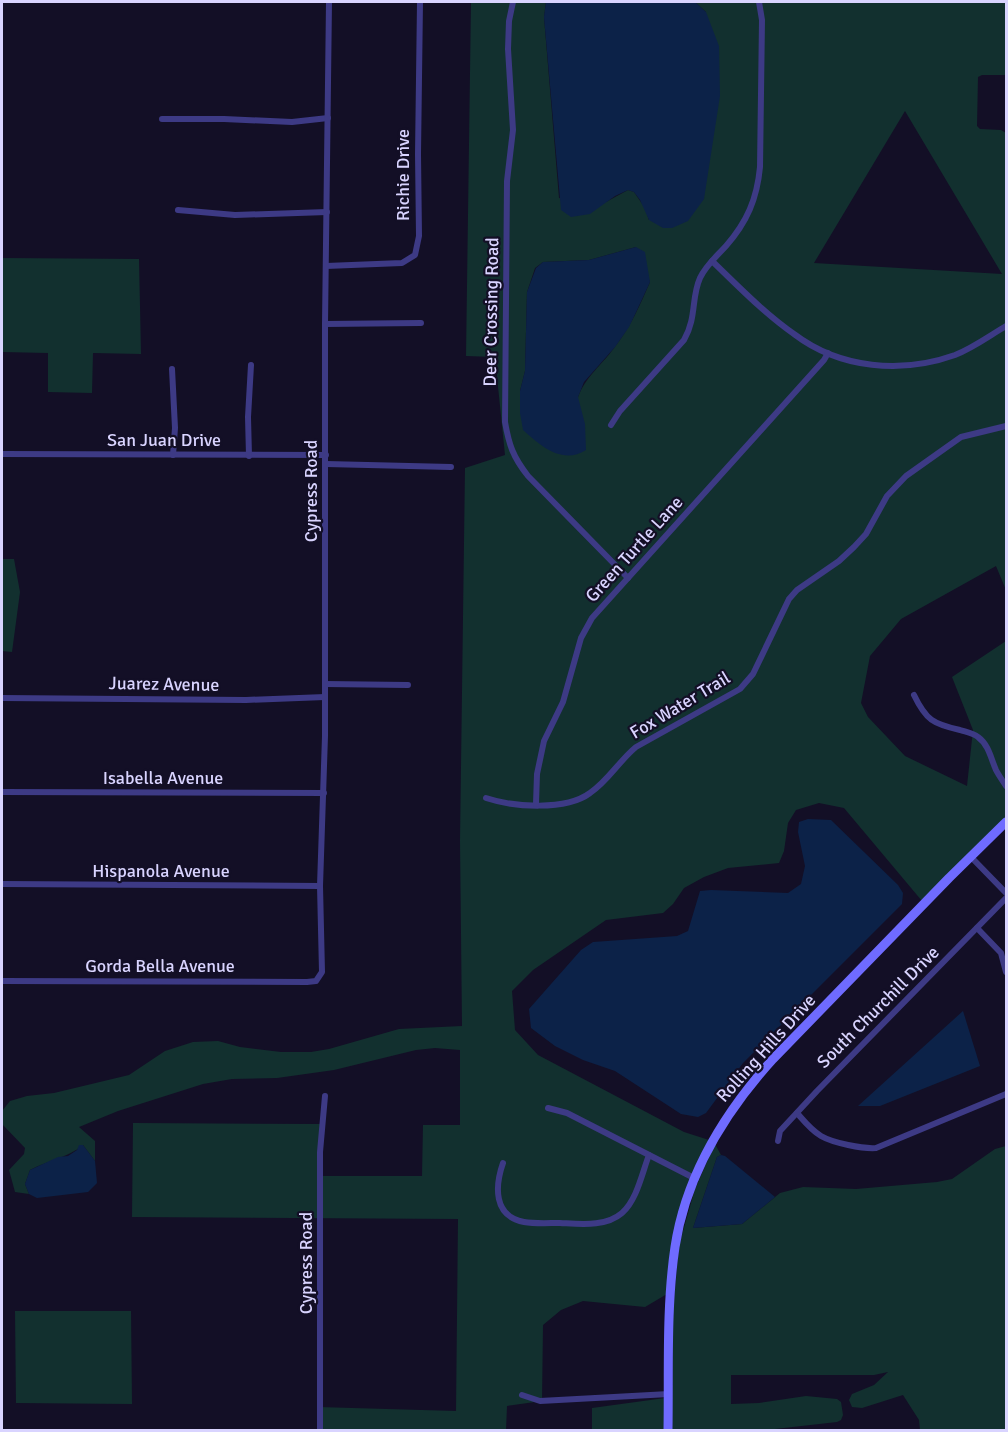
<svg xmlns="http://www.w3.org/2000/svg" width="1008" height="1432" viewBox="0 0 1008 1432" font-family="Signika,sans-serif">
<style>
.green{fill:#12302f;fill-rule:evenodd}
.water{fill:#0c2248}
.lines{fill:none;stroke-linecap:round;stroke-linejoin:round}
.street{stroke:#3d3a85;stroke-width:6}
.secondary{stroke:#6f6bff;stroke-width:9}
.labels{text-anchor:middle;dominant-baseline:central;stroke-width:4.5;stroke-linejoin:round;paint-order:stroke}
.street-label{font-size:18px;fill:#d9d4ff;stroke:#130f26}
</style>
<rect width="100%" height="100%" fill="#130f26"/>
<!-- green -->
<g class="green">
<path d="M 471,2 L 546,2 L 544,17 L 559,198 L 606,202 L 628,190 L 634,192 L 645,208 L 649,220 L 706,12 L 695,2 L 1006,2 L 1006,75 L 982,75 L 978,77 L 977,126 L 980,129 L 1001,130 L 1006,133 L 1006,590 L 996,566 L 901,619 L 870,656 L 861,703 L 868,717 L 905,756 L 967,786 L 973,730 L 952,677 L 1006,641 L 1006,817 L 922,901 L 844,808 L 819,803 L 796,810 L 788,823 L 784,851 L 779,863 L 728,868 L 704,877 L 684,888 L 673,904 L 663,913 L 606,920 L 533,970 L 512,991 L 515,1030 L 538,1055 L 684,1132 L 709,1140 L 701,1156 L 667,1294 L 645,1307 L 583,1301 L 561,1310 L 543,1325 L 542,1401 L 507,1406 L 506,1430 L 318,1430 L 318,1407 L 456,1411 L 458,1219 L 132,1217 L 133,1123 L 320,1124 L 320,1176 L 422,1176 L 423,1125 L 460,1125 L 460,1050 L 435,1048 L 416,1050 L 334,1070 L 277,1078 L 232,1079 L 203,1084 L 118,1111 L 79,1127 L 95,1141 L 95,1161 L 83,1145 C 67,1158 49,1160 30,1170 L 25,1184 L 29,1194 L 15,1192 L 9,1170 L 24,1154 L 25,1148 L 2,1124 L 2,1111 L 10,1101 L 27,1096 L 54,1093 L 129,1075 L 165,1051 L 193,1042 L 218,1041 L 240,1047 L 281,1052 L 311,1052 L 329,1049 L 399,1029 L 462,1026 L 460,841 L 465,468 L 505,455 L 495,357 L 466,356 ZM 905,111 L 1002,274 L 814,263 ZM 636,247 L 650,282 C 640,305 630,328 614,348 C 601,366 586,376 578,397 L 520,391 L 525,371 L 527,292 L 535,268 L 543,262 L 589,260 Z"/>
<path d="M 2,258 L 139,259 L 141,354 L 93,353 L 92,393 L 48,392 L 48,353 L 2,352 Z"/>
<path d="M 2,559 L 14,559 L 20,592 L 12,652 L 2,651 Z"/>
<path d="M 715,1144 L 721,1155 L 717,1157 L 693,1228 L 742,1224 L 780,1193 L 803,1187 L 856,1189 L 937,1182 L 952,1179 L 995,1149 L 1006,1146 L 1006,1430 L 920,1430 L 919,1420 L 903,1395 L 862,1408 L 852,1407 L 849,1400 L 852,1394 L 874,1385 L 888,1372 L 874,1375 L 731,1375 L 731,1404 L 759,1403 L 806,1396 L 837,1399 L 841,1402 L 843,1415 L 841,1420 L 837,1422 L 766,1430 L 672,1430 L 673,1313 L 679,1245 L 695,1189 Z"/>
<path d="M 15,1311 L 131,1311 L 132,1404 L 16,1403 Z"/>
<path d="M 665,1398 L 665,1430 L 592,1430 L 592,1408 Z"/>
</g>
<!-- water -->
<g class="water">
<path d="M 546,2 L 695,2 L 706,12 L 719,46 L 720,96 L 704,199 L 688,221 L 672,228 L 663,228 L 649,220 L 640,200 L 634,192 L 628,190 L 615,196 L 590,214 L 571,217 L 561,210 L 544,17 Z"/>
<path d="M 636,247 L 645,252 L 650,282 L 638,308 L 629,327 L 615,347 L 584,382 L 578,397 L 585,424 L 586,450 C 562,465 541,446 523,430 L 520,413 L 520,391 L 525,371 L 527,292 L 536,268 L 543,262 L 589,260 Z"/>
<path d="M 808,819 L 831,820 L 898,885 L 903,893 L 902,904 L 743,1063 L 706,1113 L 698,1117 L 681,1114 L 615,1071 L 583,1060 L 555,1046 L 531,1028 L 529,1009 L 581,950 L 593,942 L 677,936 L 688,931 L 700,891 L 711,890 L 788,893 L 801,884 L 805,866 L 798,832 L 799,822 Z"/>
<path d="M 963,1011 L 980,1066 L 880,1106 L 858,1106 Z"/>
<path d="M 79,1145 L 83,1145 L 95,1161 L 97,1183 L 88,1192 L 37,1198 L 29,1194 L 25,1184 L 30,1170 L 58,1157 L 68,1156 L 77,1150 Z"/>
<path d="M 721,1155 L 725,1156 L 775,1197 L 742,1224 L 693,1228 L 717,1157 Z"/>
</g>
<g class="lines">
<!-- street -->
<g class="street">
<path d="M 513,2 L 509,21 L 508,49 L 513,130 L 507,181 L 505,422 C 509,445 513,457 528,476 L 628,578"/>
<path d="M 162,119 L 224,119 L 292,122 L 328,118"/>
<path d="M 178,210 L 235,215 L 327,212"/>
<path d="M 712,261 C 738,286 764,313 794,334 C 840,369 902,374 955,355 C 973,348 989,336 1006,326"/>
<path d="M 326,266 L 402,263 L 415,255 L 419,236 L 418,154 L 420,2"/>
<path d="M 325,324 L 421,323"/>
<path d="M 172,369 L 175,428 L 173,455"/>
<path d="M 611,425 L 620,411 L 684,340 C 697,317 691,298 700,278 C 706,265 717,256 726,246 C 747,222 757,199 760,167 L 762,20 L 759,2"/>
<path d="M 2,454 L 326,455"/>
<path d="M 249,456 L 248,417 L 251,365"/>
<path d="M 326,464 L 451,467"/>
<path d="M 325,684 L 408,685"/>
<path d="M 914,695 C 926,720 933,724 960,730 C 966,732 973,733 978,737 C 989,745 991,759 996,770 C 999,776 1003,781 1006,786"/>
<path d="M 2,698 L 246,700 L 325,697"/>
<path d="M 2,792 L 324,793"/>
<path d="M 486,798 C 513,807 566,811 590,793 C 608,781 619,761 636,747 L 740,689 L 753,674 L 789,599 L 797,590 L 839,561 L 854,547 L 866,534 L 887,496 L 906,476 L 961,437 L 1006,426"/>
<path d="M 536,804 L 537,774 L 544,741 L 563,702 L 581,638 L 592,618 L 824,360 L 828,353"/>
<path d="M 971,857 L 1006,893"/>
<path d="M 2,884 L 320,886"/>
<path d="M 977,928 L 1001,953 L 1006,972"/>
<path d="M 2,981 L 307,982 L 316,981 L 322,972 L 320,886 L 325,736 L 325,324 L 329,2"/>
<path d="M 548,1108 L 567,1113 L 696,1179"/>
<path d="M 797,1113 C 804,1121 811,1130 821,1136 C 833,1143 863,1149 876,1148 L 1006,1094"/>
<path d="M 778,1141 L 780,1131 L 817,1091 L 1006,898"/>
<path d="M 503,1163 C 495,1186 493,1216 524,1222 C 535,1224 549,1223 560,1223 C 581,1224 606,1227 622,1213 C 637,1200 642,1173 649,1155"/>
<path d="M 522,1395 L 540,1401 L 669,1394"/>
<path d="M 320,1430 L 320,1152 L 325,1096"/>
</g>
<!-- secondary -->
<path class="secondary" d="M 668,1430 C 669,1370 666,1308 675,1247 C 686,1175 725,1112 773,1059 L 949,878 L 1006,822"/>
</g>
<g class="labels">
<!-- street labels -->
<g class="street-label">
<text transform="translate(403 175) rotate(-90)">Richie Drive</text>
<text transform="translate(491 312) rotate(-89)">Deer Crossing Road</text>
<text x="164" y="440">San Juan Drive</text>
<text transform="translate(311 491) rotate(-90)">Cypress Road</text>
<text transform="translate(634 549) rotate(-48)">Green Turtle Lane</text>
<text transform="translate(164 684) rotate(1)">Juarez Avenue</text>
<text transform="translate(680 705) rotate(-31)">Fox Water Trail</text>
<text x="163" y="778">Isabella Avenue</text>
<text x="161" y="871">Hispanola Avenue</text>
<text x="160" y="966">Gorda Bella Avenue</text>
<text transform="translate(878 1007) rotate(-45)">South Churchill Drive</text>
<text transform="translate(766 1048) rotate(-48)">Rolling Hills Drive</text>
<text transform="translate(306 1263) rotate(-90)">Cypress Road</text>
</g>
</g>
<!-- border -->
<rect width="1008" height="1432" fill="none" stroke="#d9d4ff" stroke-width="6"/>
</svg>
